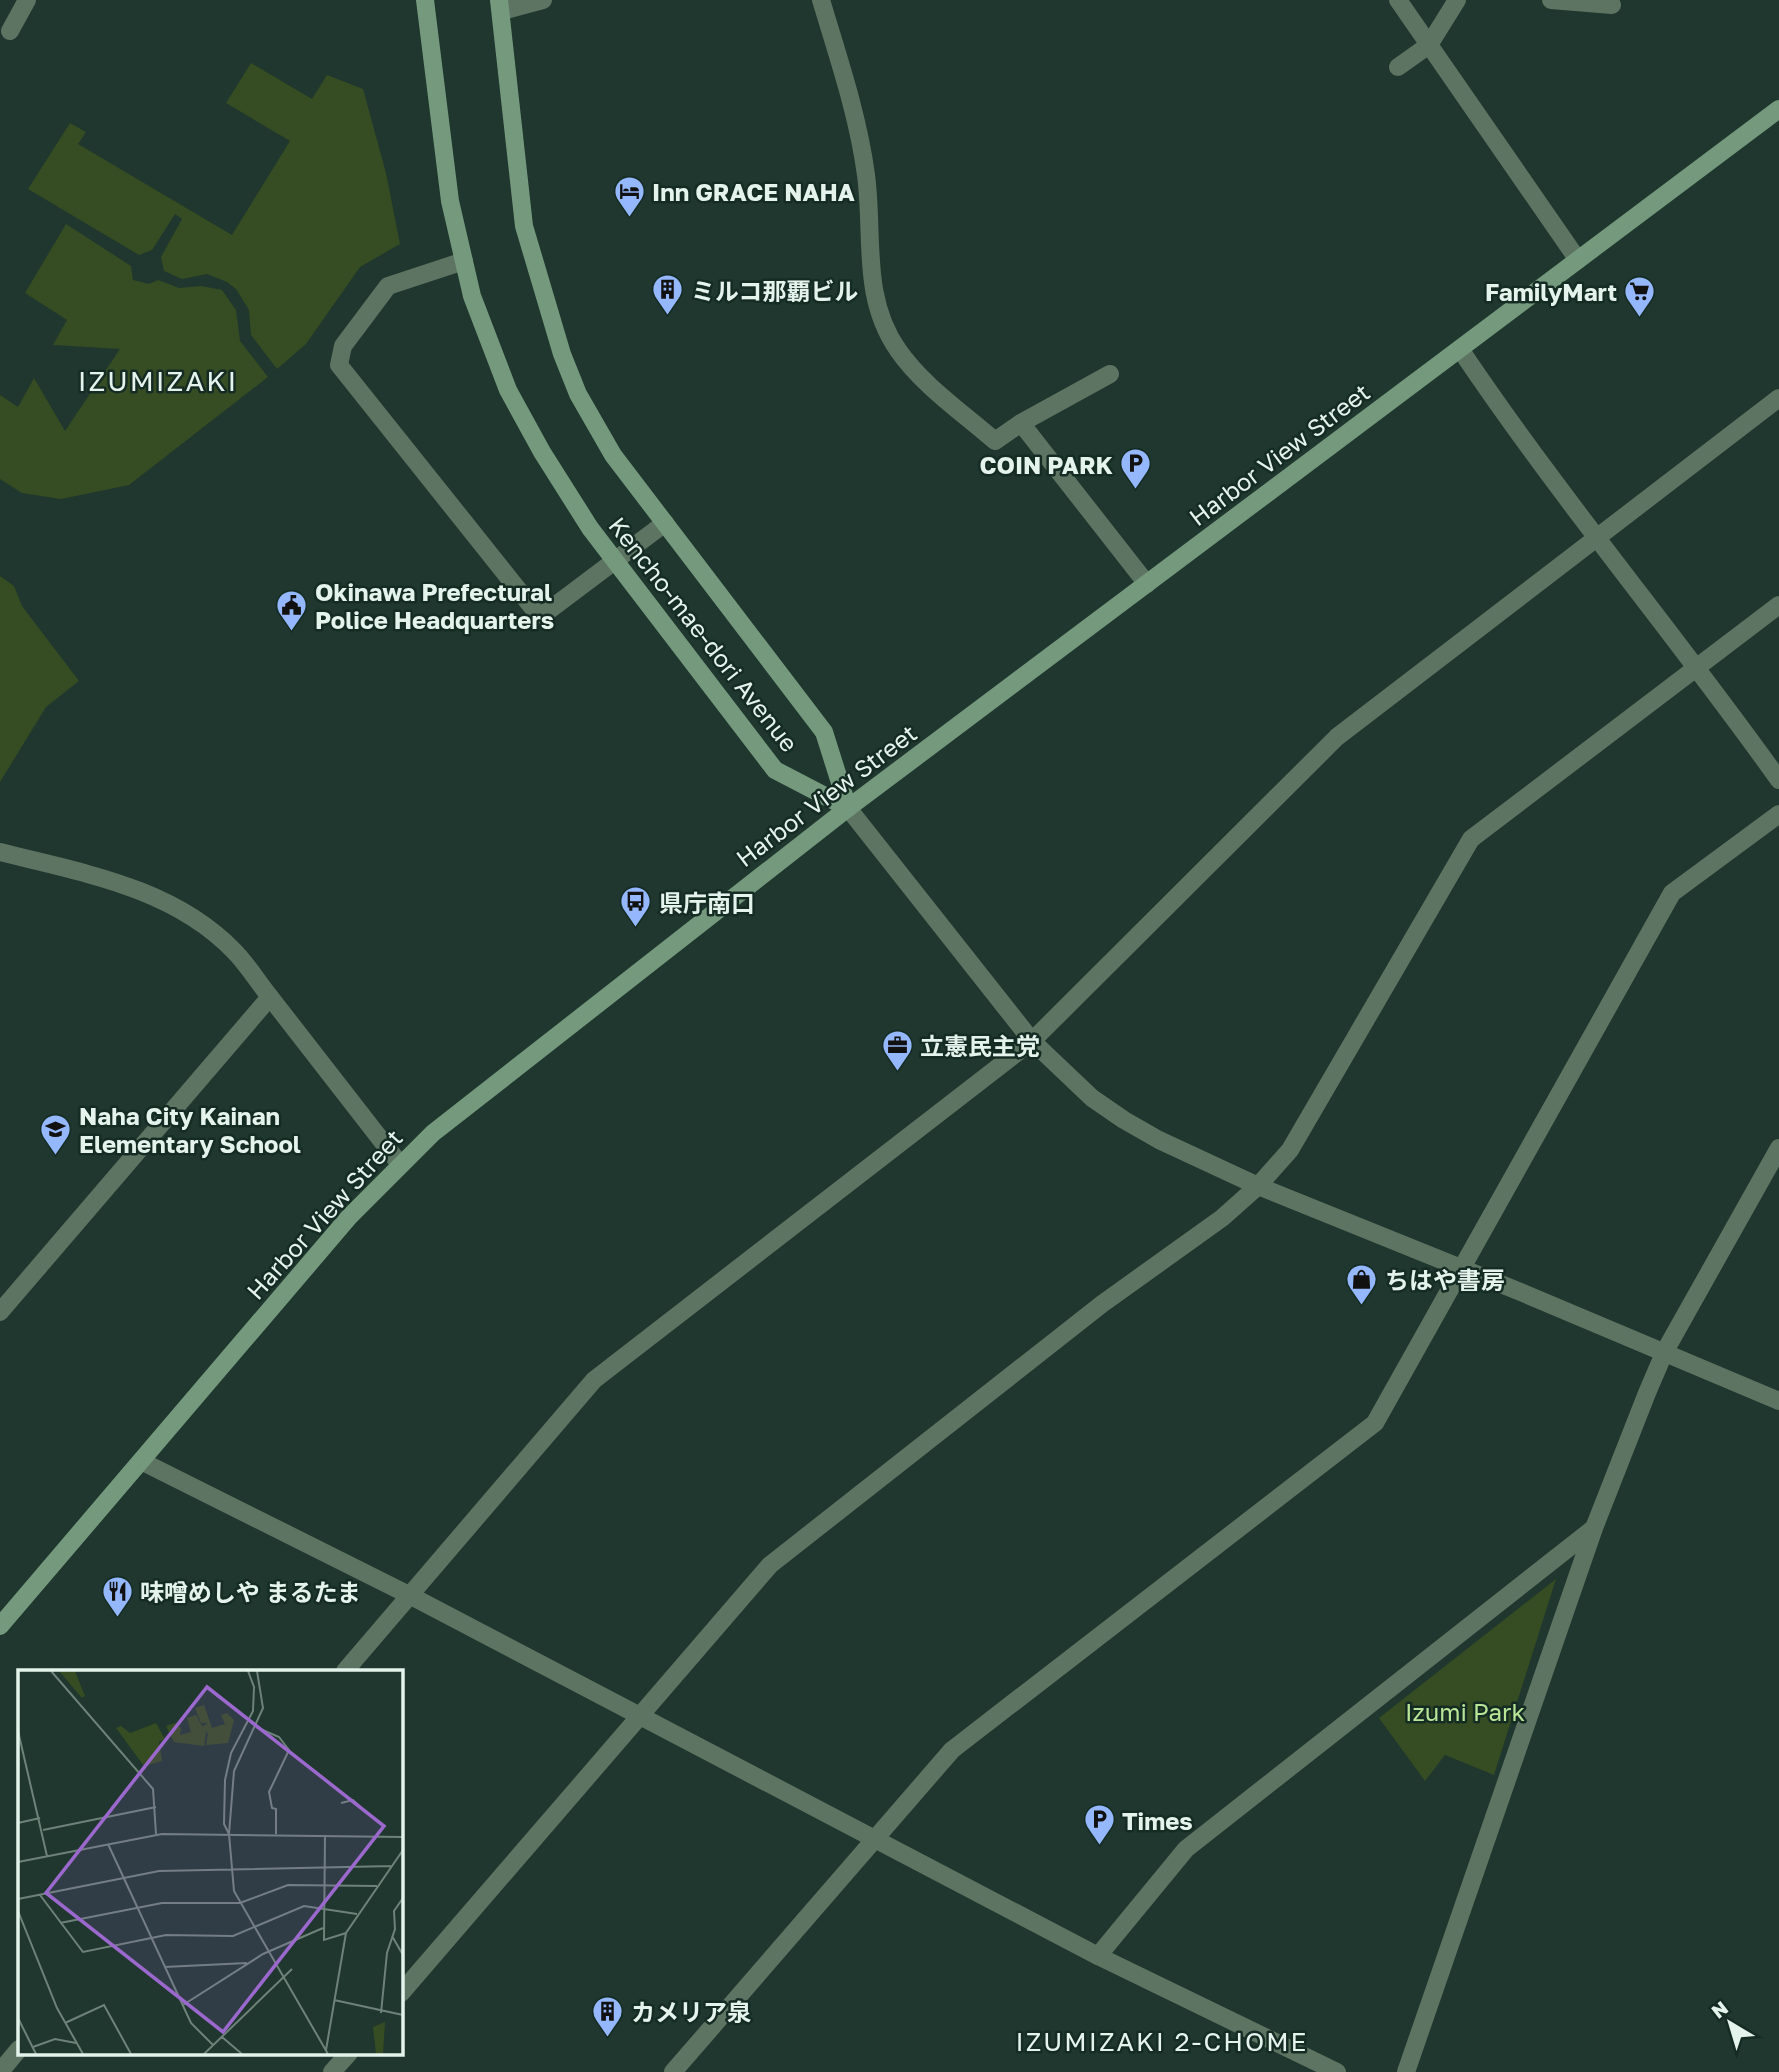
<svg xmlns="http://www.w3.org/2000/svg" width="1779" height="2072" viewBox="0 0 1779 2072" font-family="'Golos Text','Noto Sans JP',sans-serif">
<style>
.green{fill:#364c22}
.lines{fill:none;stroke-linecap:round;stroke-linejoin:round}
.service{stroke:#5d7462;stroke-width:18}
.minor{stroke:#5d7462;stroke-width:18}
.tertiary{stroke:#5d7462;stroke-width:18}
.secondary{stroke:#75997d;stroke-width:18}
.labels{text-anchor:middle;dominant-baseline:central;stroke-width:5;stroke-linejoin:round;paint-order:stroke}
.poi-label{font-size:24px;font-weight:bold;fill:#e5f3ed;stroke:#152c24;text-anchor:start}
.street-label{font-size:24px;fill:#e5f3ed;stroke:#152c24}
.park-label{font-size:24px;fill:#b9e596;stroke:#152c24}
.neighbourhood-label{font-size:26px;letter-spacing:2px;fill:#e5f3ed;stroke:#152c24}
.quarter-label{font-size:28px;letter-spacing:2px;fill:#e5f3ed;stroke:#152c24}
.inset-road{fill:none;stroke:#6e827a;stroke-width:2}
.view{fill:#9b68cd;fill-opacity:0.15;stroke:#9b68cd;stroke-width:3.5}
.inset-edge{fill:none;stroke:#e5f3ed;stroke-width:3.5}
</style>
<rect width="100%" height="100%" fill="#1f372e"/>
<!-- green -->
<g class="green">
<path d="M 251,63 L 312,99 L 327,75 L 363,89 L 386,173 L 400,244 L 360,267 L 306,344 L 277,369 L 251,335 L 249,310 L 236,289 L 227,282 L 207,274 L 182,279 L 164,271 L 161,257 L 182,219 L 175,214 L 152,250 L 139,255 L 28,189 L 70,123 L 86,132 L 78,144 L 232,235 L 290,141 L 226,103 Z"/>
<path d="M 66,224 L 131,266 L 133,280 L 149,284 L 158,280 L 179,288 L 201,286 L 222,290 L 236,310 L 240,341 L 268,377 L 129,485 L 61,499 L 22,493 L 0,479 L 0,395 L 18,407 L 34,378 L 65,431 L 120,349 L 53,345 L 67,320 L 25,293 Z"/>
<path d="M 0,576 L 14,586 L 22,606 L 79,681 L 46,707 L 0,782 Z"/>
<path d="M 1556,1579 L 1494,1775 L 1445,1755 L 1425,1781 L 1379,1718 Z"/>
</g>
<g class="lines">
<!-- service -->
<g class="service">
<path d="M 1398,0 L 1578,260"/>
<path d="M 10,31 L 27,0"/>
<path d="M 464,261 L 388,286 L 343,346 L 339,365 L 540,617 L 665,523"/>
</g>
<!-- minor -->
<g class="minor">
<path d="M 821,0 C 838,57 858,115 866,175 C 874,236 861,297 898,350 C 922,385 963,413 995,441 L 1021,423 L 1147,584"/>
<path d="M 1551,0 L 1612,5"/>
<path d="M 502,11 L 543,0"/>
<path d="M 1398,67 L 1429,45 L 1457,0"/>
<path d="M 1460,349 C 1560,498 1675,634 1779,780"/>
<path d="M 1021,423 L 1110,374"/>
<path d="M 0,852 C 82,873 172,887 234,951 C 247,964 258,982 270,997 L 0,1312"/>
<path d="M 141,1461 L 411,1596 L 1098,1956 L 1337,2072"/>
<path d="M 345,1671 L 594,1380 L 1032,1041 L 1337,737 L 1779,398"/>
<path d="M 1098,1956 L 1186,1849 L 1594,1528"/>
<path d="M 401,1993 L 770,1565 L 1102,1304 L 1222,1218 L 1258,1186 L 1290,1150 L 1471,839 L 1779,605"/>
<path d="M 0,2072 L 19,2049"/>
<path d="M 332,2072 L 349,2053"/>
<path d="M 673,2072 L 952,1750 L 1375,1423 L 1672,893 L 1779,814"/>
<path d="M 1406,2072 L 1594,1528 L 1647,1393 L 1665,1351 L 1779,1148"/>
</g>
<!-- tertiary -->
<g class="tertiary">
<path d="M 848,808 L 1032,1041 L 1092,1098 L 1124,1120 L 1159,1140 L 1258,1186 L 1523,1293 L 1779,1401"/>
<path d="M 270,997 L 399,1163"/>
</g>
<!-- secondary -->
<g class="secondary">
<path d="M 425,0 L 450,201 L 472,296 L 508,390 L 542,452 L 590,528 L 775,770 L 848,808"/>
<path d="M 499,0 L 524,226 L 562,354 L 578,394 L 613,455 L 824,732 L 848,808"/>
<path d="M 0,1626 L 349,1217 L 433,1133 L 848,808 L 1779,109"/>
</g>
</g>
<!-- icons -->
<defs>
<symbol id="hotel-pin" viewBox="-11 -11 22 30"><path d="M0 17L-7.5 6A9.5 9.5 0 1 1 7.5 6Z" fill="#94b7fd" stroke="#152c24"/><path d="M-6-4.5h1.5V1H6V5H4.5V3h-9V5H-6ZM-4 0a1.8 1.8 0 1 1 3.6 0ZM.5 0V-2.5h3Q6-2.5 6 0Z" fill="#111"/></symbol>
<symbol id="building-pin" viewBox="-11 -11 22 30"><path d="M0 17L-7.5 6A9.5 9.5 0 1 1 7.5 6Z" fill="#94b7fd" stroke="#152c24"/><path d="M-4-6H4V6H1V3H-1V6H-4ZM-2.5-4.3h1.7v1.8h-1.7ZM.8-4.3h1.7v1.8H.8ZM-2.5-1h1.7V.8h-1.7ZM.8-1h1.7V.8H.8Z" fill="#111"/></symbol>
<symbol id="supermarket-pin" viewBox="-11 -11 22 30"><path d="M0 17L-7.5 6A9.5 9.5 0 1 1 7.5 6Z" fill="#94b7fd" stroke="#152c24"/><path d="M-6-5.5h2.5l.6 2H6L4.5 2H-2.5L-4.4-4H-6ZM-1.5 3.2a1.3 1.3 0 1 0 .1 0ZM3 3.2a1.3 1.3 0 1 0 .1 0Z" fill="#111"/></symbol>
<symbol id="parking-pin" viewBox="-11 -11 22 30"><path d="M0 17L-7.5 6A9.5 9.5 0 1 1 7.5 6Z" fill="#94b7fd" stroke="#152c24"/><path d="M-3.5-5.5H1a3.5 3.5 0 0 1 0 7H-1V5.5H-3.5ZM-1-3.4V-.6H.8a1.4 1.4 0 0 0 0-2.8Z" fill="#111"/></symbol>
<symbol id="civic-pin" viewBox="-11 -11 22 30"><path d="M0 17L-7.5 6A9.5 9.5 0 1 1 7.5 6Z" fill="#94b7fd" stroke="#152c24"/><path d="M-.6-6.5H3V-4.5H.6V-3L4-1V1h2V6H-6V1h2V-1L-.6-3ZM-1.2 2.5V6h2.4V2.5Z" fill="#111"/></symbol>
<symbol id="bus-pin" viewBox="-11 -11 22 30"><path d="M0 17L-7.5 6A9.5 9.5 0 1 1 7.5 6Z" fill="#94b7fd" stroke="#152c24"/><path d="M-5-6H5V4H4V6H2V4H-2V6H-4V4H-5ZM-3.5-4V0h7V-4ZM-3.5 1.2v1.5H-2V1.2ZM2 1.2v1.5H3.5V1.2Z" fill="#111"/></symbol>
<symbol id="office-pin" viewBox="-11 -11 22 30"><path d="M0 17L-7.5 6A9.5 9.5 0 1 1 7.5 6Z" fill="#94b7fd" stroke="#152c24"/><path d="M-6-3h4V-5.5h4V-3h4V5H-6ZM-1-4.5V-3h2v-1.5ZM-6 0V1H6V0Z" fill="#111"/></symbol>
<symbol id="school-pin" viewBox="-11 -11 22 30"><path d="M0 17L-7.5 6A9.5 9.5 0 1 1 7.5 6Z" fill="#94b7fd" stroke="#152c24"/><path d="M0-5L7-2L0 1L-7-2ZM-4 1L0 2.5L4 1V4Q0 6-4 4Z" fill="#111"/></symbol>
<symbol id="shop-pin" viewBox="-11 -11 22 30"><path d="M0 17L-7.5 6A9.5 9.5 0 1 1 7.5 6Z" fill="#94b7fd" stroke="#152c24"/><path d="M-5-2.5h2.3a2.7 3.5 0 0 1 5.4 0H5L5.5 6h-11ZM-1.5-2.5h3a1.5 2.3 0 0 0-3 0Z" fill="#111"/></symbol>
<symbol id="restaurant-pin" viewBox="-11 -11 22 30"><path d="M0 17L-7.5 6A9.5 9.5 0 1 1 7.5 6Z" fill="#94b7fd" stroke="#152c24"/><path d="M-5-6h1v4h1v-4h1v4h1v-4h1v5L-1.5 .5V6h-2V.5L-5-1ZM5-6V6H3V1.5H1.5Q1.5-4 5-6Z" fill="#111"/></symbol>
</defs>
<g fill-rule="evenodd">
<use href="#hotel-pin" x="612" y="174" width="35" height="47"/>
<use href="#building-pin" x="650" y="272" width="35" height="47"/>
<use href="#supermarket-pin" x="1622" y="274" width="35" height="47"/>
<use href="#parking-pin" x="1118" y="446" width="35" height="47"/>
<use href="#civic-pin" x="274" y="588" width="35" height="47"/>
<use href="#bus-pin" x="618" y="884" width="35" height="47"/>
<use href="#office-pin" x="880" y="1028" width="35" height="47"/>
<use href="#school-pin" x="38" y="1112" width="35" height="47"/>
<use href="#shop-pin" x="1344" y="1262" width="35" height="47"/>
<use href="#restaurant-pin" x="100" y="1574" width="35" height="47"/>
<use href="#parking-pin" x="1082" y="1802" width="35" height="47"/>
<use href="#building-pin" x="590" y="1994" width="35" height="47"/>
</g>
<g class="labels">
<!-- poi labels -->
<g class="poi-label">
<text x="652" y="191">Inn GRACE NAHA</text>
<text x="691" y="290">ミルコ那覇ビル</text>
<text x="1617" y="291" text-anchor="end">FamilyMart</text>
<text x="1113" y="464" text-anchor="end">COIN PARK</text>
<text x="315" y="591">Okinawa Prefectural<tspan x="315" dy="28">Police Headquarters</tspan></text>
<text x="659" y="902">県庁南口</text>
<text x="920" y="1045">立憲民主党</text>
<text x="79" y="1115">Naha City Kainan<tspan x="79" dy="28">Elementary School</tspan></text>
<text x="1385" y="1279">ちはや書房</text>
<text x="140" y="1591">味噌めしや まるたま</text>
<text x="1122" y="1820">Times</text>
<text x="631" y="2011">カメリア泉</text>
</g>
<!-- street labels -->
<g class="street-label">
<text transform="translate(1279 454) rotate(-37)">Harbor View Street</text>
<text transform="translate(704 634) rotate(52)">Kencho-mae-dori Avenue</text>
<text transform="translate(826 795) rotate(-37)">Harbor View Street</text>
<text transform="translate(324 1214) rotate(-48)">Harbor View Street</text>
</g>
<!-- park labels -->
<g class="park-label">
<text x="1465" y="1711">Izumi Park</text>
</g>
<!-- neighbourhood labels -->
<g class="neighbourhood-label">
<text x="1162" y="2041">IZUMIZAKI 2-CHOME</text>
</g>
<!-- quarter labels -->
<g class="quarter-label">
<text x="158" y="380">IZUMIZAKI</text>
</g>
</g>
<!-- overview -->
<g transform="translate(18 1670)">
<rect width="385" height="385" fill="#1f372e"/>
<path d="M 41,1 L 57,1 L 67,26 L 64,28 ZM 186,35 L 194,58 L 207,54 L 203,45 L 209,43 L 216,50 L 210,73 L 188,75 L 190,64 L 184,57 L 190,53 L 183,53 L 177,38 ZM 178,45 L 188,63 L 186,76 L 156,72 L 148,56 L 157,53 L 163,58 L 162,65 L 173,62 L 169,48 ZM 138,53 L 147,69 L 141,72 L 144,91 L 126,96 L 98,58 L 103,56 L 112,63 ZM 367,352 L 365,384 L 358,384 L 355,357 Z" fill="#364c22"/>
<path class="inset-road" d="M 33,1 L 135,119 L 138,164M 238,57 L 261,67 L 271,80 L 251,122 L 254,138 L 258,139 L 258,164M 0,61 L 29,186M 323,133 L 335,130 L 349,143M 0,153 L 22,148M 25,160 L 138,137M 211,164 L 216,221 L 310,384M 211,164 L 216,101 L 245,38 L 239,1M 211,164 L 206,154 L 207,110 L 213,83 L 235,41 L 236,17 L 230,1M 307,165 L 306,270 L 328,263M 90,174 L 173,353 L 195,375M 0,192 L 144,164 L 385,167M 22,225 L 65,282 L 148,265 L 215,266 L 286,236 L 339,244M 0,229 L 141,201 L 374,196M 0,241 L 39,338 L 65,384M 42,253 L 144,233 L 222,233 L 270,215 L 359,216M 374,266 L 385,285M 146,297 L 229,293M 316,330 L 385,345M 165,335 L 245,284 L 305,258M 363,343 L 369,283 L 377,259 L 376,241 L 385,228M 0,348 L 18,384M 47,353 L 86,335 L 113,384M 204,367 L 224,384M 15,377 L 37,369 L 58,373M 308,380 L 328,263 L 385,180M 186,384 L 274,299"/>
<path class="view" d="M 189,17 L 366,156 L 205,362 L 28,223 Z"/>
<rect width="385" height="385" class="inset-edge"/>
</g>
<!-- north arrow -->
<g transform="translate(1730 2023) rotate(322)" stroke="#152c24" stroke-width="5" paint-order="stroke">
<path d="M0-5L12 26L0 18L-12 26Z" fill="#e5f3ed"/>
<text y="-10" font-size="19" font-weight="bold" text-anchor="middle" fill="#e5f3ed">N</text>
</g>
</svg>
